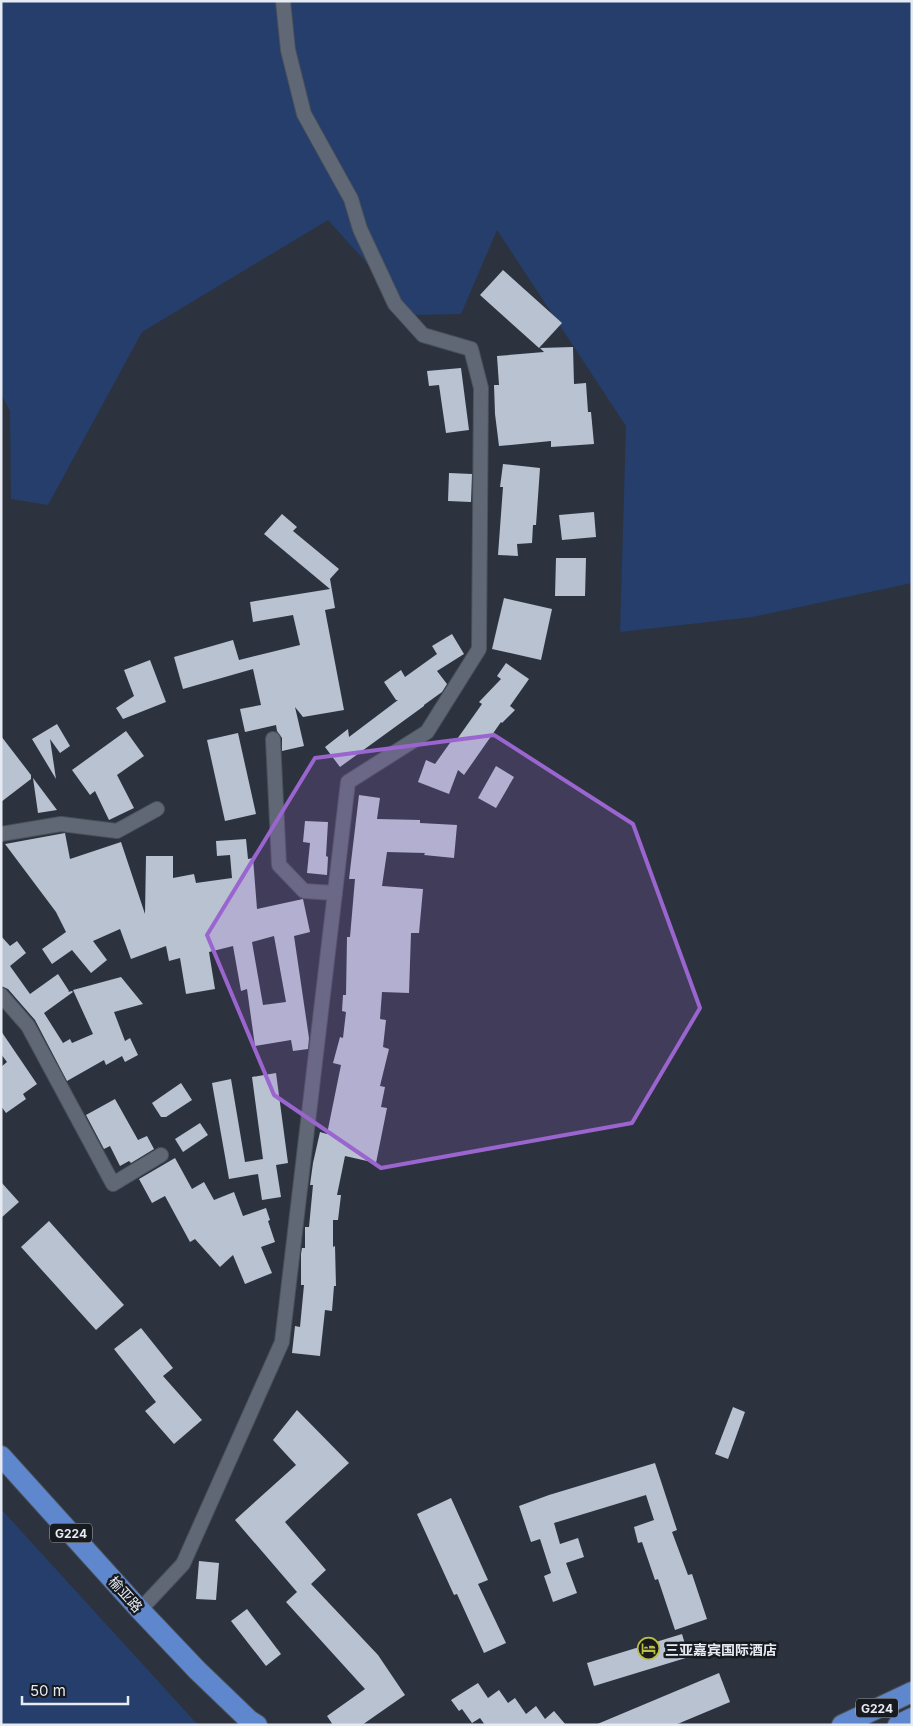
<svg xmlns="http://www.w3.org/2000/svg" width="913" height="1726" viewBox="0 0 913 1726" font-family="Inter,'Noto Sans SC',sans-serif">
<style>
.green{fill:#253e6b}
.building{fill:#b8c2d1;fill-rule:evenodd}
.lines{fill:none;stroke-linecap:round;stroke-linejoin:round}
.minor-casing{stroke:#4b515b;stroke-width:16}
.highway-casing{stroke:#4b515b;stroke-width:22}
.minor{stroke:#606876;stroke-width:14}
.highway{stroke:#5f87cd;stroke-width:20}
.marked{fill:#9b65cf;fill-opacity:0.2;stroke:#9b65cf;stroke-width:4;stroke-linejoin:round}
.labels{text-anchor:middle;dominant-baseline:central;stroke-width:5;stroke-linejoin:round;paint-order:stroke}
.shield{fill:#171b20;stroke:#a8acb4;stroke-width:1}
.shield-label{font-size:12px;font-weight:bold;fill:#e6eaf3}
.street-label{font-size:14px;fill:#e6eaf3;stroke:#171b20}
.poi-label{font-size:14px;font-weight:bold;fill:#e6eaf3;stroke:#171b20;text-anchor:start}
</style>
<rect width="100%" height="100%" fill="#2c333f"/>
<!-- green -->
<g class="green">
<path d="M 1,1 L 912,1 L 912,583 L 752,617 L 620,632 L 626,426 L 497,230 L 461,314 L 414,315 L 328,220 L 142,332 L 48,505 L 11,499 L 10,411 L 1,394 Z"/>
<path d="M 1,1509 L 198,1725 L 1,1725 Z"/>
</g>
<!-- building -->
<g class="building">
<path d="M 503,270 L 562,323 L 539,348 L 480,295 Z"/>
<path d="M 573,347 L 574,384 L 586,383 L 588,412 L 591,412 L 594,444 L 551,447 L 551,441 L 499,446 L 495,414 L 494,385 L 499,385 L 497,356 L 544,352 L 540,348 Z"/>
<path d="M 461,368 L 469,430 L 446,433 L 439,385 L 429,386 L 427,371 Z"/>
<path d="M 503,464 L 540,468 L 536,525 L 533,525 L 532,543 L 517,544 L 518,556 L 498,555 L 503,487 L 500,487 Z"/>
<path d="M 449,473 L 472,474 L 471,502 L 448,501 Z"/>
<path d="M 594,512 L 596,537 L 562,540 L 559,515 Z"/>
<path d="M 282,514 L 297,527 L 293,531 L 339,569 L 330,579 L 335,608 L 325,610 L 344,710 L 303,717 L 295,707 L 304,746 L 282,751 L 282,738 L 277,731 L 276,725 L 245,732 L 240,709 L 261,705 L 253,669 L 183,689 L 174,657 L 233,640 L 239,660 L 300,645 L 293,615 L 253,622 L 250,602 L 330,589 L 264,534 Z"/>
<path d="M 556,558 L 586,558 L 585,596 L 555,596 Z"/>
<path d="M 504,598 L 552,609 L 541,660 L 492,649 Z"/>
<path d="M 452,634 L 464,654 L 437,671 L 447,684 L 442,692 L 424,705 L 424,706 L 340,767 L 325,747 L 348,729 L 349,737 L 398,700 L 396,700 L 384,682 L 401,670 L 405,677 L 437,654 L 432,646 Z"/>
<path d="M 150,660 L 166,702 L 123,719 L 116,708 L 134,696 L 124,670 Z"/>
<path d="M 506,663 L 529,679 L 510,706 L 515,710 L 502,723 L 501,722 L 464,775 L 458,770 L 449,794 L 418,782 L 426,760 L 435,764 L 452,740 L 455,742 L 482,704 L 479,702 L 501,679 L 497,676 Z"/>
<path d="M 57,724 L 70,746 L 60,753 L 50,739 L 56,779 L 32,739 Z"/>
<path d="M 126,731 L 144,756 L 117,775 L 134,808 L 109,820 L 95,791 L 90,795 L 72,770 Z"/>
<path d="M 238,733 L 256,814 L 225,821 L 207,740 Z"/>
<path d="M 1,736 L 31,775 L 31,779 L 1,802 Z"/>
<path d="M 496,766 L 514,777 L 496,808 L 478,798 Z"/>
<path d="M 33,778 L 57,810 L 38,813 Z"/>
<path d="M 359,795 L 380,798 L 377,819 L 420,820 L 420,823 L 457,825 L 454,858 L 424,855 L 425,853 L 387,852 L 382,886 L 423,889 L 419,933 L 411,933 L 409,993 L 382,992 L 380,1019 L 386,1020 L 383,1047 L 389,1049 L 380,1086 L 385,1087 L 381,1107 L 387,1108 L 376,1163 L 345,1156 L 337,1195 L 341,1195 L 338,1220 L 333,1220 L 333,1247 L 335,1246 L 336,1286 L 334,1286 L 332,1311 L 325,1310 L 320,1356 L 292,1353 L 295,1326 L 300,1327 L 304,1285 L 301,1285 L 301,1254 L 302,1248 L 305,1248 L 305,1227 L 309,1227 L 313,1185 L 310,1185 L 313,1163 L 320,1132 L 327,1134 L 341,1065 L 333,1063 L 340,1037 L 343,1038 L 346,1012 L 342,1011 L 343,995 L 346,995 L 347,937 L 350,937 L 355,879 L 349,879 Z"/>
<path d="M 305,821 L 328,822 L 326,856 L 328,857 L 327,875 L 307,873 L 310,843 L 303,842 Z"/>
<path d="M 65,833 L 70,859 L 121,842 L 145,914 L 146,856 L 173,856 L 173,878 L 194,874 L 196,883 L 232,878 L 230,855 L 217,856 L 216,841 L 246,839 L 248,859 L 253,858 L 257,909 L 303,899 L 310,932 L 294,936 L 309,1038 L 308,1049 L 293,1051 L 291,1040 L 255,1046 L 247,989 L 241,991 L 233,946 L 209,952 L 215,989 L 186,994 L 180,958 L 169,961 L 166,946 L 131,959 L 120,929 L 93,941 L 107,960 L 91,973 L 72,950 L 52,964 L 42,949 L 66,932 L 56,912 L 5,844 ZM 274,936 L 286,1002 L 263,1005 L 252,942 Z"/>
<path d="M 1,936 L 10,946 L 17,941 L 26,953 L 10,966 L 30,994 L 58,974 L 69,991 L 68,992 L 72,991 L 73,992 L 44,1013 L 63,1043 L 70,1039 L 72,1043 L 93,1034 L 73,990 L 121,977 L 143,1004 L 114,1012 L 125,1041 L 130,1038 L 138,1055 L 125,1062 L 122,1056 L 106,1065 L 104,1060 L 67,1081 L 35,1020 L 8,989 L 1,986 Z"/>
<path d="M 1,1031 L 37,1084 L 23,1094 L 26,1099 L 6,1113 L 1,1106 L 1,1067 L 7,1062 L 1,1054 Z"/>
<path d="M 276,1073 L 288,1163 L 276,1165 L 281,1197 L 262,1200 L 258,1174 L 229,1179 L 212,1083 L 231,1079 L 245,1162 L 263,1159 L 252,1077 Z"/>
<path d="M 181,1083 L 192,1100 L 166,1117 L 161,1117 L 152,1103 Z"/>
<path d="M 115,1099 L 138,1140 L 147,1136 L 154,1149 L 131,1163 L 129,1161 L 120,1166 L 110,1146 L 104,1149 L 86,1115 Z"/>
<path d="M 200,1123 L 208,1135 L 183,1152 L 175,1139 Z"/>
<path d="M 175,1158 L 192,1189 L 204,1182 L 214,1200 L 234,1192 L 243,1216 L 266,1208 L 270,1220 L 268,1221 L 275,1242 L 261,1247 L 272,1273 L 245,1284 L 233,1255 L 220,1267 L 195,1239 L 190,1242 L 165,1196 L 152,1203 L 139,1179 Z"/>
<path d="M 1,1182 L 19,1202 L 1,1218 Z"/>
<path d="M 49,1221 L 124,1305 L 96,1330 L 21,1247 Z"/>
<path d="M 141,1328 L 173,1368 L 163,1376 L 202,1420 L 174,1444 L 145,1411 L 156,1402 L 114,1349 Z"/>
<path d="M 733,1407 L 745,1412 L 728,1459 L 715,1454 Z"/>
<path d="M 297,1410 L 349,1463 L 285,1522 L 326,1570 L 311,1584 L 378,1655 L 405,1695 L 362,1725 L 333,1725 L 327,1716 L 365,1689 L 286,1602 L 297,1592 L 235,1520 L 296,1465 L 273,1440 Z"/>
<path d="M 655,1463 L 677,1530 L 672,1532 L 688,1575 L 692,1574 L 707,1619 L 675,1630 L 658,1579 L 655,1580 L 642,1542 L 638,1543 L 634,1527 L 654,1520 L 646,1495 L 554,1523 L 560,1544 L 578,1538 L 584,1557 L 566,1563 L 577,1593 L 553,1602 L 544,1576 L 551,1573 L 540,1539 L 531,1542 L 519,1506 L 549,1495 Z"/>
<path d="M 451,1498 L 488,1580 L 478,1584 L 506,1643 L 484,1653 L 457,1594 L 454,1595 L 417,1514 Z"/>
<path d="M 199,1561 L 219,1563 L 216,1600 L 196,1599 Z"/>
<path d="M 247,1609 L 281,1654 L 266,1666 L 231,1621 Z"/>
<path d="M 682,1634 L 689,1657 L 594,1686 L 587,1663 Z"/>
<path d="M 719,1673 L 730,1702 L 675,1725 L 595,1725 Z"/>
<path d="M 478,1683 L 488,1698 L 499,1690 L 508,1703 L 515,1698 L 526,1714 L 536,1706 L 545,1719 L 554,1711 L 566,1725 L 485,1725 L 480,1718 L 472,1723 L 462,1709 L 459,1711 L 451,1700 Z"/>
</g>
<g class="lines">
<defs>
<g id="minor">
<path d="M 273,739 L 279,865 L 304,891 L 335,893"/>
<path d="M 1,834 L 61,824 L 117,831 L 157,809"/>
<path d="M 1,995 L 28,1026 L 113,1184 L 161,1155"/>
<path d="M 140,1610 L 183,1564 L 282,1342 L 348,782 L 427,732 L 479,649 L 481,388 L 471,349 L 423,335 L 395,304 L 360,229 L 351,199 L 304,114 L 288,50 L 283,1"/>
</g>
<g id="highway">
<path d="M 1,1456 L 140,1610 L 197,1670 L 249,1720 L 257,1725"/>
<path d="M 842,1725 L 912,1692"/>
<path d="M 898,1725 L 912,1718"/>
</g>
</defs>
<!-- minor casing -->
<use href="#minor" class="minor-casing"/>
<!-- highway casing -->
<use href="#highway" class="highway-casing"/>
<!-- minor -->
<use href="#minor" class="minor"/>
<!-- highway -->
<use href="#highway" class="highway"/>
</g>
<!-- marked area -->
<path class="marked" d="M 494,735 L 633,824 L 700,1008 L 632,1123 L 381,1168 L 274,1095 L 207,935 L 315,758 Z"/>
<!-- icons -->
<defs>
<symbol id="hotel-ring" viewBox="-11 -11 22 22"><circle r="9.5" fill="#171b20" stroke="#bcbf44" stroke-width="1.5"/><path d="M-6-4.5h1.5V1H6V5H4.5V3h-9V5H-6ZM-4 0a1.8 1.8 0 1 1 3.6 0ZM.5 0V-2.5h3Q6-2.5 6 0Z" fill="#bcbf44"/></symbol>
</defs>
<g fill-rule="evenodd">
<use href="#hotel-ring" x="636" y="1636" width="25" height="25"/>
</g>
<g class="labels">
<!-- shield labels -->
<g class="shield">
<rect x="50" y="1523.5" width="42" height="19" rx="4"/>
<rect x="856" y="1698.5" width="42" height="19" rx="4"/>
</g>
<g class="shield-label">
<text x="71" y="1533">G224</text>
<text x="877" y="1708">G224</text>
</g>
<!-- street labels -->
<g class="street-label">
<text transform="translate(126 1594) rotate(48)">榆亚路</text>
</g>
<!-- poi labels -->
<g class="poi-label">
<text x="665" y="1649">三亚嘉宾国际酒店</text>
</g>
</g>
<!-- border -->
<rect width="913" height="1726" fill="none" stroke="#e6eaf3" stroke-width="5"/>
<!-- scale -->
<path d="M22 1696v8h106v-8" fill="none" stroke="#e6eaf3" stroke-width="2.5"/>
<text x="30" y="1696" font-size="15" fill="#e6eaf3" stroke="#171b20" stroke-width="4" paint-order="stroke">50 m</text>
</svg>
